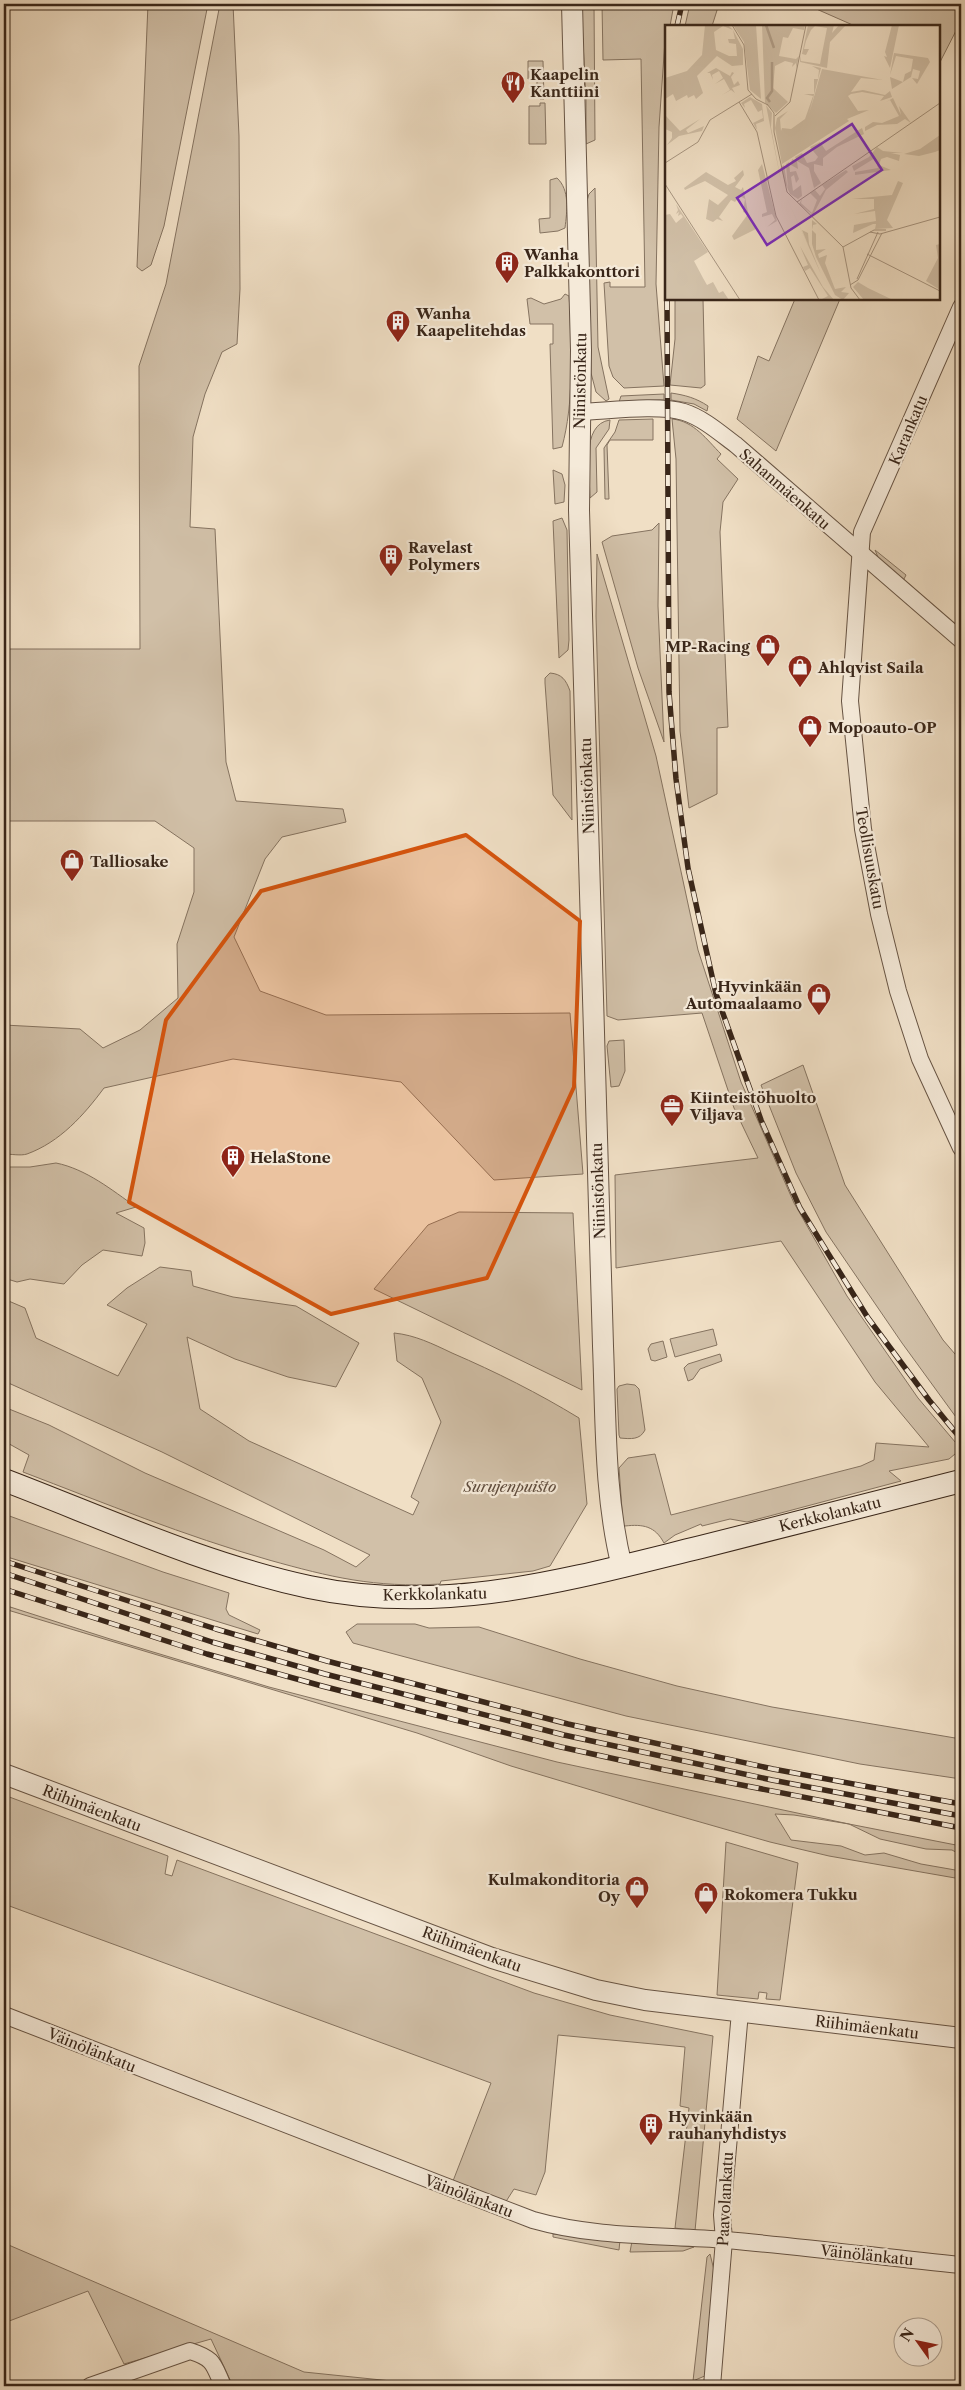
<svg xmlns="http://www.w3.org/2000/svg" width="965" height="2390" viewBox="0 0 965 2390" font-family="'Libre Caslon Text',serif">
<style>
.green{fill:#d1c0a8;stroke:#857360}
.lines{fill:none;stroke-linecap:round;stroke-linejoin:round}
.minor-casing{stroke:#675444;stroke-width:18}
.tertiary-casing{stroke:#675444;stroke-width:22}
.secondary-casing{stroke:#392619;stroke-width:24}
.minor{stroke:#f5ead9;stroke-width:16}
.tertiary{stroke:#f5ead9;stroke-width:20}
.secondary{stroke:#f5ead9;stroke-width:22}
.rail-casing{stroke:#392619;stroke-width:5.5}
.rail{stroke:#f5ead9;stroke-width:4;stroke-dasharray:11;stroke-linecap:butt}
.marked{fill:#d6540d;fill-opacity:0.2;stroke:#d6540d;stroke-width:4;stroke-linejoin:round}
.labels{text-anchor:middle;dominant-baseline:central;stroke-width:4.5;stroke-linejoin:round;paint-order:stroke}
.poi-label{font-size:15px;font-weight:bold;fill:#392619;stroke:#f5ead9;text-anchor:start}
.street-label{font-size:15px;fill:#392619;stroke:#f5ead9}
.park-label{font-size:15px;font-style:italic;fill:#5f4c3d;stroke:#f5ead9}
.inset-river{fill:none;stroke:#b2a08b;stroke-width:2.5}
.inset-road{fill:none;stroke:#a79580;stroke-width:1}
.view{fill:#7b2cbf;fill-opacity:0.15;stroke:#7b2cbf;stroke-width:2.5}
.inset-edge{fill:none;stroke:#392619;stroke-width:2.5}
</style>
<rect width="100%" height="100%" fill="#f0dfc5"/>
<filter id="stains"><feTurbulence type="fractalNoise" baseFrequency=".004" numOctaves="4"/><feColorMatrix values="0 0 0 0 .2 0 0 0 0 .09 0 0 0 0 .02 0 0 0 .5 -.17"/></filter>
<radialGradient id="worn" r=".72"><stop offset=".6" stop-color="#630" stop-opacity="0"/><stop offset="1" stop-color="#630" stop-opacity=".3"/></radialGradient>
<!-- green -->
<g class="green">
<path d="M 148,4 L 208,4 L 164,226 L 151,265 L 142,271 L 137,267 Z"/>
<path d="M 220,4 L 233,4 L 239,136 L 240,289 L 237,344 L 222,352 L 205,394 L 193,437 L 190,527 L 215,529 L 226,762 L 236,801 L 343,809 L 346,822 L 282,837 L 265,859 L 234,937 L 260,991 L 326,1015 L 570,1013 L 583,1174 L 494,1180 L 401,1082 L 233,1059 L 104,1088 C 84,1115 60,1142 27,1154 C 21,1156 11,1154 4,1154 L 4,1025 L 80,1029 L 103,1048 L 140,1030 L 178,998 L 177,944 L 194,892 L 194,848 L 155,821 L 4,821 L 4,649 L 140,649 L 139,366 L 166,284 Z"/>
<path d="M 581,4 L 594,4 L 595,140 L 586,144 L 586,100 Z"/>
<path d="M 602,4 L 674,4 L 670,26 L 666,26 L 659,127 L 656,284 L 664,386 L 624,388 L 613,377 L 609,366 L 604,283 L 610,282 L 610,287 L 645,287 L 641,59 L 603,60 Z"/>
<path d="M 690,4 L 719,4 L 712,26 L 685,26 Z"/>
<path d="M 805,4 L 961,4 L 961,21 L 939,64 L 939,26 L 855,26 Z"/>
<path d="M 528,61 L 543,61 L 544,99 L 540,99 L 540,87 L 537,87 L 537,77 L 528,79 Z"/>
<path d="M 540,103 L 545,103 L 546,144 L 529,144 L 529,106 L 540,106 Z"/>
<path d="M 557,178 C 570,190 567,211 565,228 L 558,231 L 540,233 L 539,219 L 550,218 L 550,180 Z"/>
<path d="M 595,188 L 598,347 L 609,399 L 606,401 L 596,392 L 591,373 L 587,201 L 589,194 Z"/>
<path d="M 565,294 L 569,296 L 570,310 C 571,356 574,402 562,447 L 553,449 L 550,344 L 553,344 L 553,324 L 530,324 L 527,299 L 531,298 L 544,304 L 561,299 Z"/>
<path d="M 675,299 L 703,299 L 705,385 L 701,388 L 670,385 L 675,339 Z"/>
<path d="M 795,299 L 840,299 L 776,451 L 737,419 L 758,356 L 769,361 Z"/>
<path d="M 671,393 C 685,395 696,398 708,406 L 707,411 L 694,404 L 671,400 Z"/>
<path d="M 664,394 L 664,400 L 659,400 L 619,402 L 621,396 Z"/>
<path d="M 653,419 L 653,440 L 610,440 L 607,445 L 609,499 L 605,499 L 604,448 L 615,432 L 619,420 Z"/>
<path d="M 672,419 C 694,421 707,440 721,454 L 717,459 L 738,479 L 723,502 L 720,532 L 728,727 L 717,728 L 717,794 L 689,808 L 680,731 L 676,459 Z"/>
<path d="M 610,420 L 609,429 L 596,448 L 597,492 L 590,498 C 590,476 580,424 610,420 Z"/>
<path d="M 553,470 L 562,474 L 565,485 L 564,502 L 555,504 Z"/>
<path d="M 562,518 L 567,530 L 569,640 L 568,650 L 559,658 L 553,521 Z"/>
<path d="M 659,523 L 658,606 L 664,742 L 638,668 L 602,542 L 612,536 L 652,530 Z"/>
<path d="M 875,550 L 906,575 L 903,581 L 880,562 Z"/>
<path d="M 597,554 L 656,756 L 698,950 L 741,1082 L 794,1203 L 847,1296 L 918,1398 L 961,1449 L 949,1459 L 889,1471 L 901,1481 L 747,1522 L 730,1519 L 702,1526 L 701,1524 L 675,1535 L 664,1543 C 655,1526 643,1524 625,1526 L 623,1524 L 619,1468 L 628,1458 L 655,1454 L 671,1515 L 861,1466 L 874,1460 L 876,1443 L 929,1447 L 875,1382 L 781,1241 L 616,1268 L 615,1175 L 758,1158 L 734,1108 L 702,1013 L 618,1020 L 607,1016 L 596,616 Z"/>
<path d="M 550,673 C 562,674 566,680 570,691 L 572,820 L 553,795 L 545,683 L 545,678 Z"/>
<path d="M 624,1040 L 625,1071 L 619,1086 L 611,1087 L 607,1046 L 609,1041 Z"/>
<path d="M 803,1065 L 845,1185 L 943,1340 L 961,1361 L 961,1424 L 902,1343 L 826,1232 L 796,1173 L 761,1085 Z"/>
<path d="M 56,1163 C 86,1169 112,1190 136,1207 L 116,1213 L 144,1228 L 145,1243 L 142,1256 L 103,1250 L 82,1265 L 64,1284 L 30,1279 L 17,1282 L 4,1278 L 4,1167 L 30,1167 Z"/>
<path d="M 459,1212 L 573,1213 L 582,1390 L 374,1289 L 428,1225 Z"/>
<path d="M 160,1267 L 191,1271 L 193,1286 L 233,1297 L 296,1306 L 359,1343 L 336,1387 L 288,1377 L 235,1359 L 187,1337 L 200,1409 L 249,1441 L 413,1515 L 419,1502 L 411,1497 L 441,1422 L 422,1378 L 397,1361 L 394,1333 C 415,1335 433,1344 452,1353 C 496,1372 538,1393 579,1418 L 587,1504 L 550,1566 L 533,1571 L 441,1581 L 440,1584 C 375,1588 330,1577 269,1560 C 185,1536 104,1503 23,1472 L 29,1455 L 4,1441 L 4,1407 L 49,1425 L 145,1473 L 324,1550 L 356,1567 L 370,1555 L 162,1452 L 4,1381 L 4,1299 L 25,1308 L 36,1338 L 118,1376 L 147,1324 L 107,1305 L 127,1288 Z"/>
<path d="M 713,1329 L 717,1345 L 675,1357 L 670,1339 Z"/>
<path d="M 663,1341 L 667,1357 L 655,1361 L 651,1360 L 648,1349 L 651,1344 Z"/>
<path d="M 720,1354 L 722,1361 L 700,1369 L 693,1379 L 688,1381 L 684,1368 L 688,1364 Z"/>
<path d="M 627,1384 L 635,1385 L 639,1389 L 645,1430 C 640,1440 631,1439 620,1438 L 619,1435 L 617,1389 L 619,1386 Z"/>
<path d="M 4,1514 L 163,1572 L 229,1593 L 226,1609 L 229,1615 L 260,1630 L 258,1634 L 4,1556 Z"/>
<path d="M 4,1605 L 110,1639 L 269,1687 L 557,1762 L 849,1824 L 961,1846 L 961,1855 L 952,1850 L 926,1849 L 880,1839 L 849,1824 L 794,1815 L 775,1814 L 791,1840 L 841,1846 L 865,1855 L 884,1853 L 921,1864 L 961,1871 L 961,1879 L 829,1856 L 770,1842 L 658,1810 L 511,1766 L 417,1733 L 11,1611 L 4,1608 Z"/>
<path d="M 357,1624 L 415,1624 L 429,1628 L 479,1627 L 580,1659 L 677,1686 L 772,1707 L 961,1739 L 961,1779 L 860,1764 L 626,1716 L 353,1643 L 346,1632 Z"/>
<path d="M 4,1795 L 168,1856 L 165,1874 L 172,1876 L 177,1860 L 534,1993 L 610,2015 L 713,2036 L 695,2231 L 675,2228 L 689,2108 L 680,2106 L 685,2047 L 558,2035 L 545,2172 L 536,2195 L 514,2189 L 505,2203 L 453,2181 L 491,2083 L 4,1904 Z"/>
<path d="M 726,1842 L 798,1863 L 780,2000 L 766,1999 L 767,1993 L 759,1992 L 758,1999 L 717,1995 Z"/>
<path d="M 553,2234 L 620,2240 L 619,2250 L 553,2237 Z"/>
<path d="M 632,2241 L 694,2247 L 683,2251 L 630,2252 Z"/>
<path d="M 4,2243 L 304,2372 L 440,2386 L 233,2386 L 211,2339 L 124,2364 L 88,2291 L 4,2323 Z"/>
<path d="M 710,2254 L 714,2270 L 707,2375 L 693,2381 L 707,2257 Z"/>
</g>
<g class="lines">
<defs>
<g id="minor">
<path d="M 961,307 L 862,532 L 850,701 L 863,829 L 879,914 L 898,991 L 920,1059 L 961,1148"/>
<path d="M 580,412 C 608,411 658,404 684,412 C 703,418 720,433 736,445 L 961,640"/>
<path d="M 4,2015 L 533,2220 C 596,2238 662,2235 726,2240 C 805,2247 883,2257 961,2265"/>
<path d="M 90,2386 L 190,2351 C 215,2359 213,2364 223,2386"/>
<path d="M 712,2386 L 724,2240 L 722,2215 L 740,2012"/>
</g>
<g id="tertiary">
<path d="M 572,4 L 581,350 L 579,510 L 603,1346 C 606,1420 604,1495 622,1567"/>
<path d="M 4,1774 L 492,1958 L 596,1990 L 645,2000 L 961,2038"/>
</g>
<path id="secondary" d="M 4,1480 C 104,1518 203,1564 309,1587 C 444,1616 570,1579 701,1547 C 788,1525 874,1503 961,1481"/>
</defs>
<!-- minor casing -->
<use href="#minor" class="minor-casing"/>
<!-- tertiary casing -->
<use href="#tertiary" class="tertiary-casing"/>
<!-- secondary casing -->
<use href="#secondary" class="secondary-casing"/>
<!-- minor -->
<use href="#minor" class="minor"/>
<!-- tertiary -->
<use href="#tertiary" class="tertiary"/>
<!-- secondary -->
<use href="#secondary" class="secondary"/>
<defs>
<g id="rail">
<path d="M 677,26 L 682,4"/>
<path d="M 667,299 L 669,692 L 676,779 L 688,868 L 716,994 L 761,1120 L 800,1208 L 868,1318 L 929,1400 L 961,1439"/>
<path d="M 4,1561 L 216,1629 L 327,1661 L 568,1724 L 773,1769 L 961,1804"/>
<path d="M 4,1573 L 212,1642 L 325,1674 L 564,1735 L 772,1780 L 961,1816"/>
<path d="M 4,1589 L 207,1654 L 322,1686 L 561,1747 L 665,1770 L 961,1828"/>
</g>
</defs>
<!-- rail casing -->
<use href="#rail" class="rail-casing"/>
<!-- rail -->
<use href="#rail" class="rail"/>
</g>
<!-- marked area -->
<path class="marked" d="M 466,835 L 580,921 L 574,1087 L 487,1278 L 331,1314 L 129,1202 L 166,1020 L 261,891 Z"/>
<!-- icons -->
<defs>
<symbol id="restaurant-pin" viewBox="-11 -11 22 30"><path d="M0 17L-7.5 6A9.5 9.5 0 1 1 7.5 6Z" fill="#8f2418" stroke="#f5ead9"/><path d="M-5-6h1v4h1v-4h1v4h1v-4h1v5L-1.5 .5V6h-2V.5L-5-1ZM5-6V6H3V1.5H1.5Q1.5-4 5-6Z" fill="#fff"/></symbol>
<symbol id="building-pin" viewBox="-11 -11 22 30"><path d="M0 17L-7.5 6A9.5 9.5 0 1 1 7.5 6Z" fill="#8f2418" stroke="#f5ead9"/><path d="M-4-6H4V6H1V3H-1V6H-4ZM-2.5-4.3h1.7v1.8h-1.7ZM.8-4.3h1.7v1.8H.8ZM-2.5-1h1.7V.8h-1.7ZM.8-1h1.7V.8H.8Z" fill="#fff"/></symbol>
<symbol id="shop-pin" viewBox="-11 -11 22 30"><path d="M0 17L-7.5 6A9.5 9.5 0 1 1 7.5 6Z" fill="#8f2418" stroke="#f5ead9"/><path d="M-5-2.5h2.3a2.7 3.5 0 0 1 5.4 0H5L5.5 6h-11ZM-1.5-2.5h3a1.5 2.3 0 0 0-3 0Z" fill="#fff"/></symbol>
<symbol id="office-pin" viewBox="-11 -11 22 30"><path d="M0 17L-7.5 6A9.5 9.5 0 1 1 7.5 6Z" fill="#8f2418" stroke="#f5ead9"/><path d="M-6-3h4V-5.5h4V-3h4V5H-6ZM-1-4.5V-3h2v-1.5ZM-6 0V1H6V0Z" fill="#fff"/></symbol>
</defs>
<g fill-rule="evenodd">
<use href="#restaurant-pin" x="499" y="69" width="28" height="38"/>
<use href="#building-pin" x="493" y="249" width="28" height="38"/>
<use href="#building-pin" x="384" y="308" width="28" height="38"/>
<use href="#building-pin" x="377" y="542" width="28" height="38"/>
<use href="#shop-pin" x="754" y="632" width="28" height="38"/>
<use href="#shop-pin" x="786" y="653" width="28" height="38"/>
<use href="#shop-pin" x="796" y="713" width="28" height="38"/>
<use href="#shop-pin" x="58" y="847" width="28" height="38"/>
<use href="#shop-pin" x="805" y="981" width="28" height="38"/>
<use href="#office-pin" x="658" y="1092" width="28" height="38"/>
<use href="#building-pin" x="219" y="1143" width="28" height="38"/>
<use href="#shop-pin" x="623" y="1874" width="28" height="38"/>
<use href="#shop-pin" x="692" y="1880" width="28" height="38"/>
<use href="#building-pin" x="637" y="2111" width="28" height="38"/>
</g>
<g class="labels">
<!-- poi labels -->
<g class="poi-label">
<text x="530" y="74">Kaapelin<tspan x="530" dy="17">Kanttiini</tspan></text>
<text x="524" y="254">Wanha<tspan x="524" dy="17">Palkkakonttori</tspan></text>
<text x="416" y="313">Wanha<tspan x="416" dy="17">Kaapelitehdas</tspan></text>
<text x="408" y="547">Ravelast<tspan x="408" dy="17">Polymers</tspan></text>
<text x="750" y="646" text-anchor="end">MP-Racing</text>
<text x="818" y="667">Ahlqvist Saila</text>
<text x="828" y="727">Mopoauto-OP</text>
<text x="90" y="861">Talliosake</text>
<text x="802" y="986" text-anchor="end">Hyvinkään<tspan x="802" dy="17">Automaalaamo</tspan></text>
<text x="690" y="1097">Kiinteistöhuolto<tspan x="690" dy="17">Viljava</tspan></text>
<text x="250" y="1157">HelaStone</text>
<text x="620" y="1879" text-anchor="end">Kulmakonditoria<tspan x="620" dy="17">Oy</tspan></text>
<text x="724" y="1894">Rokomera Tukku</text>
<text x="668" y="2116">Hyvinkään<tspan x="668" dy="17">rauhanyhdistys</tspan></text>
</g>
<!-- street labels -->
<g class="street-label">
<text transform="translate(580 381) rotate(-89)">Niinistönkatu</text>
<text transform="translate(908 430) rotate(-67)">Karankatu</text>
<text transform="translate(785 489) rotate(41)">Sahanmäenkatu</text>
<text transform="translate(587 786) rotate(-92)">Niinistönkatu</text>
<text transform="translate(870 858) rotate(80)">Teollisuuskatu</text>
<text transform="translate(598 1191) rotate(-92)">Niinistönkatu</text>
<text transform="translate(830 1514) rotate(-14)">Kerkkolankatu</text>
<text transform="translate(435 1594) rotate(-1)">Kerkkolankatu</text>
<text transform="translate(92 1808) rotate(21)">Riihimäenkatu</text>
<text transform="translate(472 1949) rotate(20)">Riihimäenkatu</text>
<text transform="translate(867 2027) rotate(7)">Riihimäenkatu</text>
<text transform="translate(92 2050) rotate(22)">Väinölänkatu</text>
<text transform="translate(469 2196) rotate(21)">Väinölänkatu</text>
<text transform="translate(725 2199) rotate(-87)">Paavolankatu</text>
<text transform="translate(867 2255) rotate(6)">Väinölänkatu</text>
</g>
<!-- park labels -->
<g class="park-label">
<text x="510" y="1486">Surujenpuisto</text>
</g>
</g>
<!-- overview -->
<g transform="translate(665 25)">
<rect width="275" height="275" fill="#f0dfc5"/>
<path d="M 40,0 L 63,0 L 68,5 L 78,24 L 78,40 L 67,41 L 52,31 L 32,51 L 38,68 L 31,74 L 29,70 L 23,73 L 22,70 L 11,76 L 8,69 L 0,74 L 0,53 L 22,46 L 37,30 ZM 58,1 L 68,5 L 70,14 L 63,14 L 64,18 L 71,19 L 72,31 L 64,31 L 51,25 L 49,7 ZM 68,0 L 91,0 L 96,74 L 85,65 L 79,17 ZM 97,0 L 140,0 L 139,5 L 128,3 L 123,13 L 118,12 L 114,31 L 131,34 L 134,31 L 131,44 L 131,38 L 127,42 L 128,38 L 120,36 L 110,41 L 108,63 L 123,77 L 111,88 L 100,78 ZM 143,0 L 169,0 L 167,8 L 174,0 L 181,0 L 165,17 L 162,43 L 135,37 L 136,30 L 136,36 L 155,39 L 162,3 L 150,1 L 146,5 L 141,16 L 139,24 L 144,24 L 141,30 L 137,29 ZM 227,0 L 234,0 L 225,43 L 219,31 L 222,32 L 220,27 ZM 229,28 L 263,33 L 265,37 L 252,59 L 247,53 L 253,54 L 255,46 L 248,44 L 246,52 L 227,64 L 225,52 L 238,57 L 240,49 L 246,46 L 248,34 L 231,31 L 225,50 ZM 147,41 L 156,43 L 144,89 L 157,44 L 218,55 L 196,53 L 186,67 L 198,65 L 220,70 L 225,66 L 227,72 L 215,76 L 219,71 L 197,67 L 186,69 L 183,71 L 193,86 L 204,85 L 182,94 L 184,96 L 117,139 L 110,103 L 112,93 L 123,86 L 115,94 L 116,106 L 117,103 L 126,104 L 140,94 L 148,71 L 139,69 L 149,69 L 149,54 L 153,54 L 154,45 ZM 51,43 L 65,51 L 67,47 L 69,48 L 66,52 L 69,60 L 73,56 L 75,60 L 67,63 L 70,68 L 66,65 L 57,70 L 65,65 L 59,54 L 50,59 L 58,53 L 54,46 L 47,50 L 48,55 L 45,48 L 42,48 ZM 85,72 L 97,79 L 99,96 L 91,99 L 92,105 L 88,98 L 98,93 L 97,85 L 93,87 L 86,75 L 79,79 L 80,83 L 76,78 ZM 228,73 L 236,90 L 234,81 L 246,98 L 240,94 L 232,99 L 212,100 L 200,106 L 200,102 L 208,97 L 217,98 L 234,91 L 225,75 L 221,77 ZM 101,80 L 107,88 L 106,102 L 117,162 ZM 0,90 L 15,106 L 35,94 L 21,105 L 23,108 L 39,101 L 37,106 L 14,111 L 2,120 L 7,113 L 7,107 L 0,104 ZM 197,103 L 199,109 L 172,122 L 158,133 L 158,141 L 149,139 L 149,146 L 156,158 L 149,163 L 144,143 L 132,136 L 133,144 L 126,140 L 127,134 L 132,136 L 130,132 L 137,128 L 142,138 L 150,136 L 153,132 L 145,122 L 155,117 L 161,126 ZM 275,110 L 275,125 L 270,127 L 254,131 L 239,129 L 255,124 ZM 212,122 L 218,126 L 238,128 L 226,128 L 235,130 L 234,136 L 222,132 L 216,134 L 214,140 L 226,145 L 190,150 L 190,147 L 213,143 L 210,133 L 189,146 L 187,141 L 204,132 ZM 124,137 L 125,147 L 131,146 L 134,154 L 131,158 L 129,150 L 126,152 L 128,166 L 136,160 L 137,171 L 133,174 L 125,169 L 120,158 L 116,142 L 119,140 L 123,165 L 121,139 ZM 97,139 L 112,196 L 102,202 L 110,195 L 107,189 L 97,192 L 97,189 L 102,187 L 93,145 ZM 78,145 L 79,150 L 70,162 L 76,165 L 78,162 L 83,187 L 91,204 L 69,215 L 67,211 L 83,189 L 78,187 L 80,174 L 75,171 L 70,177 L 66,175 L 54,192 L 58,196 L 52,194 L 48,197 L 41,194 L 44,174 L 53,180 L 63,170 L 40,156 L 20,165 L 19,163 L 41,147 L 63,160 L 71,156 L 69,153 ZM 181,145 L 183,147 L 161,165 L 148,190 L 134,179 L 137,174 L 136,178 L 147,188 L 152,175 L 145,168 L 150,165 L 155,171 L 160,164 L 157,160 ZM 233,156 L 238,158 L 222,195 L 228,203 L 210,204 L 211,199 L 208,199 L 188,208 L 189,200 L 211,196 L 210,186 L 189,189 L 209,184 L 209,174 L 187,174 L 227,170 ZM 119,167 L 144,222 L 137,205 L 143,208 L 144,219 L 156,249 ZM 11,179 L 43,227 L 29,236 L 38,253 L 42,260 L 48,257 L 54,268 L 58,266 L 64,275 L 0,275 L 0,190 L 5,189 L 11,198 L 18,192 L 16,189 L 13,191 L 14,187 L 11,189 L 13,185 L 10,187 L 13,185 ZM 147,195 L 152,199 L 148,200 L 147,205 L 151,209 L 151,225 L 161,224 L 153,229 L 154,233 L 162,230 L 160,238 L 170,264 L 181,262 L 176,267 L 184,268 L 178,275 L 170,270 L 151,232 L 147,219 ZM 275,219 L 275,265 L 261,256 L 273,233 L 271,220 ZM 135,221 L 158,262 L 169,275 L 155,275 L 163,271 L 145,243 L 140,246 L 138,242 L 143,240 ZM 193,257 L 203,263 L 228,275 L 199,275 L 188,262 Z" fill="#d1c0a8" fill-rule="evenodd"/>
<path class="inset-river" d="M 101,0 L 109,23M 105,77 L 102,73 L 107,66 L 107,37"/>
<path class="inset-road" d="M 67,0 L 79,20 L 83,65 L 91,74 L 103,80M 74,77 L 92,107 L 111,191 L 154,275M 102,79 L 109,88 L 109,107 L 122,167 L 178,222M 110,91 L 125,77 L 141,0M 0,138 L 33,117 L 45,95 L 87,69M 0,159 L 75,275M 132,177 L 275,78M 205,207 L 215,209 L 275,192M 178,222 L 186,263 L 195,275M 178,222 L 209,205 L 221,205M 202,229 L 275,266M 192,254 L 213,207M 185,260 L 193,255 L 217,208"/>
<path class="view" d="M 187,99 L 217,145 L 102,220 L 72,173 Z"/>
<rect width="275" height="275" class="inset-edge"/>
</g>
<!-- margin -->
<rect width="965" height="2390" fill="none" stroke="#f0dfc5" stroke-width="20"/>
<rect x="5" y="5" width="955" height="2380" fill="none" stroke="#392619" stroke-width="2.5"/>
<rect x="10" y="10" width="945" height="2370" fill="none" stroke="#392619"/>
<!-- north arrow -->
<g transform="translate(918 2342) rotate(303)"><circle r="24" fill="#f5ead9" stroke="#aa9c8c"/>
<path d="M0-4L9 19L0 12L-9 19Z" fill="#8f2418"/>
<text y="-8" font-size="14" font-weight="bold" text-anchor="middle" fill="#392619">N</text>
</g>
<rect width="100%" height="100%" filter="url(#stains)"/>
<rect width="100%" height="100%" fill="url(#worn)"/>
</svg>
